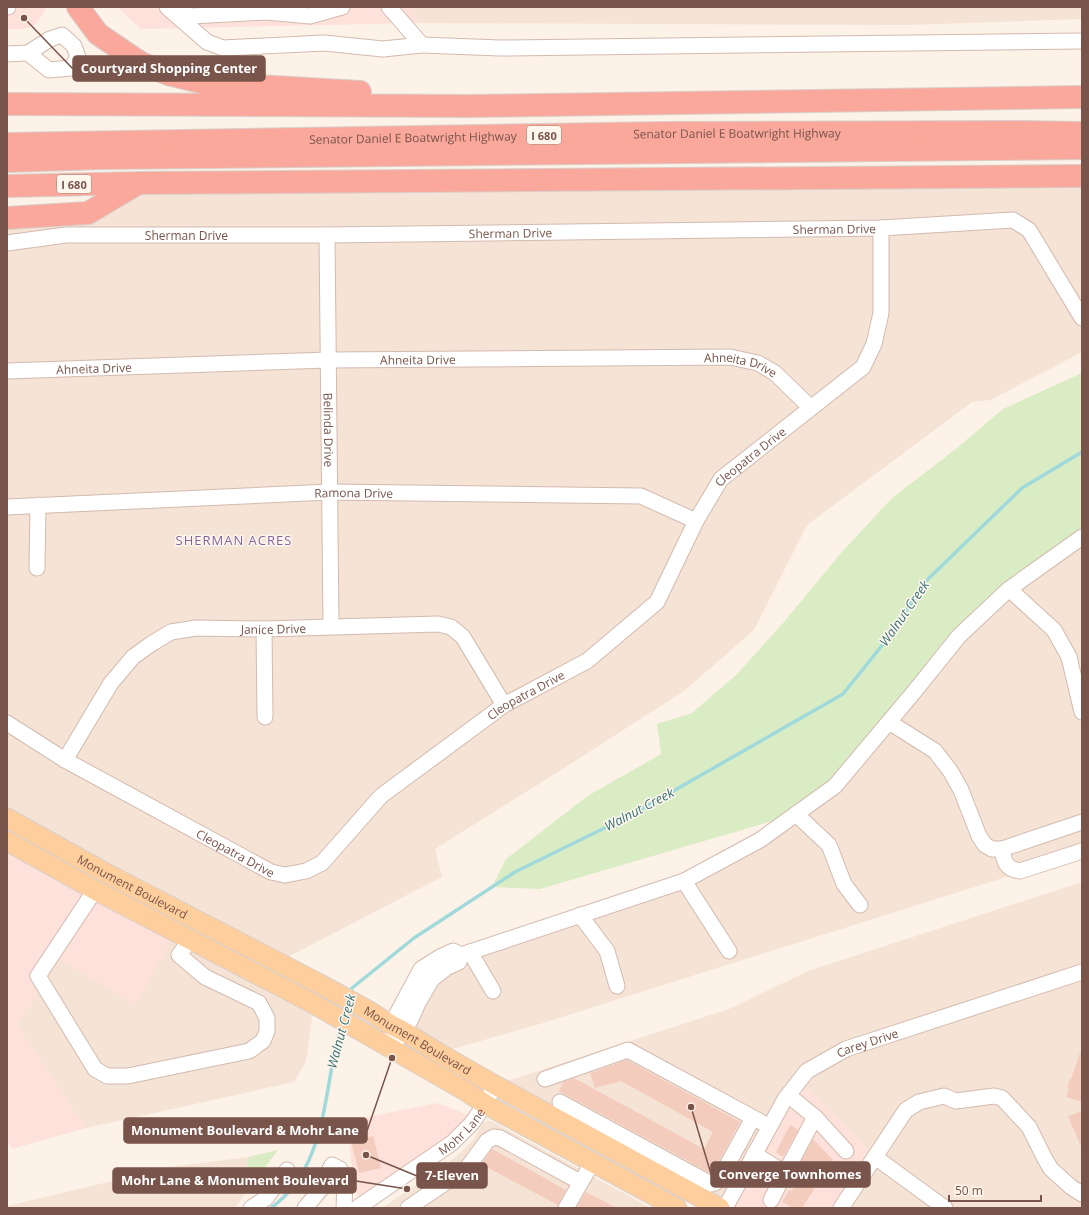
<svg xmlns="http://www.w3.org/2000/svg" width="1089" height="1215" viewBox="0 0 1089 1215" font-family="'Open Sans',sans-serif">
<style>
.residential{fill:#f5e3d5}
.commercial{fill:#fee1da}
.green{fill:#daecc4}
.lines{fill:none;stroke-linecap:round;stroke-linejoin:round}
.stream{stroke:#a0d9db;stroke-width:3.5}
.building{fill:#f4ccbd}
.minor-casing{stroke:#d3baaf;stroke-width:17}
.major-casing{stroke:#d9cfcc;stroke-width:21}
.highway-casing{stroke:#d9cfcc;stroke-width:24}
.minor{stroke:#fff;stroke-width:15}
.major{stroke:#fece9d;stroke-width:19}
.highway{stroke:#faa89b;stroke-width:22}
.labels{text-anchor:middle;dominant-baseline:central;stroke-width:3;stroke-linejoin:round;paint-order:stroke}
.shield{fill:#fff6ee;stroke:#a1857b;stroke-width:1}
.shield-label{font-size:11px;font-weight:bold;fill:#79544a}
.street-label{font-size:12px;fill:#79544a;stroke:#fff6ee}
.neighbourhood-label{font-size:13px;letter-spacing:1px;fill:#83659c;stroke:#fff6ee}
.water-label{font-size:13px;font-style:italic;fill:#397577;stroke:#fff6ee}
.leader{fill:none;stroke:#79544a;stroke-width:1.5}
.callout-dot{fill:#79544a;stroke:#fff6ee;stroke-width:1.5}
.callout{fill:#79544a;stroke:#79544a;stroke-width:1.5}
.callout-label{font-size:13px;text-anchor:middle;font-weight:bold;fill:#fff}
</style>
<rect width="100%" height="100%" fill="#fdf2e7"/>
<!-- residential -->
<g class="residential">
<path d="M 412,7 L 1082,7 L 1082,19 L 908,25 L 418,23 Z"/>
<path d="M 1082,176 L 1082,352 L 990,400 L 972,402 L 807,525 L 754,630 L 684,691 L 561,770 L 435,849 L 442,877 L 278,962 L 7,818 L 7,218 L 87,213 L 140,183 Z"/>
<path d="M 1082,537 L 1082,853 L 543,1023 L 439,1053 L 403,1031 L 446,968 L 684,881 L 760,840 L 959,636 Z"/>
<path d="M 1082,882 L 1082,1208 L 841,1208 L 875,1157 L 800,1080 L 725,1208 L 495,1085 L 729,1009 L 808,971 Z"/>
<path d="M 176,931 L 314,1004 L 306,1061 L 294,1082 L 86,1128 L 17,1024 L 39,992 L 31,985 L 52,955 Z"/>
<path d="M 487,1121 L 491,1121 L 651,1208 L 382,1208 L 456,1157 L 474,1139 L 483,1122 Z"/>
<path d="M 249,1157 L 242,1198 L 235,1208 L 7,1208 L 7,1206 L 176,1166 Z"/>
</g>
<!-- commercial -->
<g class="commercial">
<path d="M 7,7 L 45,7 L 45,11 L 35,25 L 23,29 L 7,29 Z"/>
<path d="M 117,7 L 412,7 L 418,23 L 141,29 Z"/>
<path d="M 7,841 L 176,931 L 136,1005 L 52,955 L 31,985 L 39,992 L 17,1024 L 86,1128 L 12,1149 L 7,1140 Z"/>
<path d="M 800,1080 L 875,1157 L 841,1208 L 725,1208 Z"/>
<path d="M 437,1103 L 468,1115 L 461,1126 L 440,1148 L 361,1201 L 354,1190 L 347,1121 Z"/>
</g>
<!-- green -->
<g class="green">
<path d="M 1082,373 L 1082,537 L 1009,589 L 835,786 L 796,814 L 540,889 L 492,887 L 506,859 L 589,795 L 661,754 L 657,724 L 692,713 L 737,674 L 784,622 L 841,553 L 892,498 L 957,448 L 1003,409 Z"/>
<path d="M 278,1150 L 242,1198 L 249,1157 Z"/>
</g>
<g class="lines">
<!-- stream -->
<g class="stream">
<path d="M 350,994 L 352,988 L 414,938 L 515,872 L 633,814 L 843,694 L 892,633 L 924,583 L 1022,488 L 1082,452"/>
<path d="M 271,1208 C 329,1166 323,1087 341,1025"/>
</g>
</g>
<!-- building -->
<g class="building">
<path d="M 1080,1053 L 1082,1053 L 1082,1102 L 1066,1097 L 1069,1088 L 1067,1088 L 1070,1079 L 1071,1079 Z"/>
<path d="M 627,1060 L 740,1122 L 712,1174 L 559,1091 L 563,1082 L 574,1078 L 704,1149 L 713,1132 L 621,1081 L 595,1088 L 590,1073 Z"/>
<path d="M 1082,1111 L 1082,1149 L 1068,1116 Z"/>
<path d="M 790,1125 L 798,1130 L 783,1157 L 776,1152 Z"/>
<path d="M 373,1136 L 381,1168 L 359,1173 L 351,1141 Z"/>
<path d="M 813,1139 L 833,1160 L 802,1208 L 793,1208 L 782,1202 L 789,1190 L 792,1191 L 799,1174 L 797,1169 Z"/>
<path d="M 492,1149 L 566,1190 L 558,1205 L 481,1164 Z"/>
<path d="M 586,1192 L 617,1208 L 579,1208 L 577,1207 Z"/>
</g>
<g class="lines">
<defs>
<g id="minor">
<path d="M 7,7 L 8,7"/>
<path d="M 167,7 L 207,42 L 223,48 L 324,43 L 383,49 L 422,45 L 389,7"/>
<path d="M 174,10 L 192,16 L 266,12 L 310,16 L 342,7"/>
<path d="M 422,45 L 500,48 L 1082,41"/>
<path d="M 7,54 L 28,53 L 50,39 L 62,35 L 74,46 L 78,57 L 71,68 L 49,70 L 28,53"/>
<path id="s1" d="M 327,235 L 331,626"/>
<path id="s2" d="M 7,243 L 66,235 L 327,235 L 881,228 L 1013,220 L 1029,230 L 1082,318"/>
<path id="s3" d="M 7,371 L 328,360 L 730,357 L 758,363 L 775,373 L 811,408"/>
<path id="s4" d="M 7,507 L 330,492 L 641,496 L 696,521"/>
<path d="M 37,568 L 38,505"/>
<path d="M 1009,589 L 1054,630 L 1069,657 L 1082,712"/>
<path d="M 264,629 L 265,717"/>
<path d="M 889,722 L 935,751 L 951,772 L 961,790 L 979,836 L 985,845 L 992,849 L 1002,849 L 1082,822"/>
<path id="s5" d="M 7,723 L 65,760 L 271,872 L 285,875 L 306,871 L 322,863 L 381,796 L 504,705 L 587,661 L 657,602 L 696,521 L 721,479 L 863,367 L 874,344 L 881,313 L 881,228"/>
<path id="s6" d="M 65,760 L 111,683 L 133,657 L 151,644 L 171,632 L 196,628 L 264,629 L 438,624 L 451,627 L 463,637 L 504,705"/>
<path d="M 796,814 L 829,845 L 844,884 L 860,905"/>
<path d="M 1002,849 C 1004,862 1006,869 1020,871 L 1082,851"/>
<path d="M 684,881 L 729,951"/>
<path d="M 95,890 L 38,976 L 95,1069 L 107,1076 L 128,1076 L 249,1051 L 263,1041 L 267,1031 L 267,1018 L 259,1003 L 205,977 L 179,955 L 191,939"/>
<path d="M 580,915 L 607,951 L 617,986"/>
<path d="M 470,952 L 493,991"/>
<path d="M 391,1025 L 421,969 L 440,957 L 453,951 L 461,955 L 684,881 L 760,840 L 835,786 L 914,692 L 959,636 L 1009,589 L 1082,537"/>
<path d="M 381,1042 L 399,1038 L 411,1019 L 418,1003 L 432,979 L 446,968 L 459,962 L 461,955"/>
<path d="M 545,1079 L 628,1050 L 761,1122"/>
<path d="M 788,1095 L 815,1117 L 846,1151"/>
<path d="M 560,1102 L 711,1184 L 715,1183 L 719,1180 L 753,1118"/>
<path d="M 754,1154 L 785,1173 L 771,1200"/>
<path d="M 875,1157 L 945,1208"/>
<path d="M 785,1173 L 815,1117"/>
<path d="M 251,1208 L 266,1198 L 287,1170"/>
<path d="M 305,1208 L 320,1190 L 332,1165 L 340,1169 L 345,1181 L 344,1208"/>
<path id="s7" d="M 357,1208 L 452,1143 L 472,1123 L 485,1104 L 495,1085"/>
<path d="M 408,1208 L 467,1168 L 487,1141 L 494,1137 L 500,1138 L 580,1182"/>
<path d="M 566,1208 L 592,1163"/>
<path id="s8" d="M 725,1208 L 785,1099 L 807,1071 L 846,1049 L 1082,972"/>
<path d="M 841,1208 L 906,1110 L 919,1102 L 944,1096 L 956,1101 L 994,1096 L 1002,1098 L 1029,1127 L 1045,1159 L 1051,1169 L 1071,1187 L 1082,1194"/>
</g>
<g id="major">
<path id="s9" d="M 7,818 L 106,873 L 320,984 L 371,1012 L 391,1025 L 403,1031 L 439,1053 L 495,1085 L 720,1208"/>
<path d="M 7,841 L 95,890 L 314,1004 L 467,1092 L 485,1104 L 677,1208"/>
</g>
<g id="highway">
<path d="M 78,7 L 98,34 L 141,63 L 168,74 L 205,83 L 360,92"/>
<path d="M 7,104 L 468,106 L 1082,97"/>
<path id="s10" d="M 7,144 L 664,133 L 1023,132 L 1082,133"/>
<path d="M 7,161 L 103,158 L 1082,148"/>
<path d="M 7,186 L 140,183 L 1082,176"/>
<path d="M 7,218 L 88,213 L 137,184"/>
</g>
</defs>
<!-- minor casing -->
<use href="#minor" class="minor-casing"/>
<!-- major casing -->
<use href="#major" class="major-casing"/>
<!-- highway casing -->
<use href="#highway" class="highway-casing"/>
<!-- minor -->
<use href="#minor" class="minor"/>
<!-- major -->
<use href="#major" class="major"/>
<!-- highway -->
<use href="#highway" class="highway"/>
</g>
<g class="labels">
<!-- shield labels -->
<g class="shield">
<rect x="527" y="126" width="34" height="18" rx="3"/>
<rect x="57" y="175" width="34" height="18" rx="3"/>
</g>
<g class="shield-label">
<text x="544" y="135">I 680</text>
<text x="74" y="184">I 680</text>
</g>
<!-- street labels -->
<g class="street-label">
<text stroke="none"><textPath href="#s10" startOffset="730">Senator Daniel E Boatwright Highway</textPath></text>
<text stroke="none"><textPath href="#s10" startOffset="406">Senator Daniel E Boatwright Highway</textPath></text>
<text stroke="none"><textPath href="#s2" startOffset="828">Sherman Drive</textPath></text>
<text stroke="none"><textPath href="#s2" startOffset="504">Sherman Drive</textPath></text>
<text stroke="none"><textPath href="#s2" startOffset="180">Sherman Drive</textPath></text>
<text stroke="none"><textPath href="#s3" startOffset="411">Ahneita Drive</textPath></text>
<text stroke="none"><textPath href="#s3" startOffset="87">Ahneita Drive</textPath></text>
<text stroke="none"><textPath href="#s3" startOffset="735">Ahneita Drive</textPath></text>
<text stroke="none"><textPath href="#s1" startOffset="195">Belinda Drive</textPath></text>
<text stroke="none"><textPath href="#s5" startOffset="960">Cleopatra Drive</textPath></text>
<text stroke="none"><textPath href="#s4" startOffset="347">Ramona Drive</textPath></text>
<text stroke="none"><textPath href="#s6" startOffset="272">Janice Drive</textPath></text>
<text stroke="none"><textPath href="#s5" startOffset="623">Cleopatra Drive</textPath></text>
<text stroke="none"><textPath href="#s5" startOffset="263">Cleopatra Drive</textPath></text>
<text stroke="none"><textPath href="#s9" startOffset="143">Monument Boulevard</textPath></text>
<text stroke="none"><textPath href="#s9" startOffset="467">Monument Boulevard</textPath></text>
<text stroke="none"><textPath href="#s8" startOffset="227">Carey Drive</textPath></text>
<text stroke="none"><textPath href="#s7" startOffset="130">Mohr Lane</textPath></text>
</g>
<!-- neighbourhood labels -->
<g class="neighbourhood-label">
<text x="234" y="540">SHERMAN ACRES</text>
</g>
<!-- water labels -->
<g class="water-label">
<text transform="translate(904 613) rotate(-55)">Walnut Creek</text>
<text transform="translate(639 809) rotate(-28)">Walnut Creek</text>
<text transform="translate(341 1031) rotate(-75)">Walnut Creek</text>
</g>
</g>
<!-- callouts -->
<path class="leader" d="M24 18L73 69M392 1058L367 1131M691 1107L711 1174M366 1155L417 1176M407 1189L356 1181"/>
<g class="callout-dot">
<circle cx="24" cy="18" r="4"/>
<circle cx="392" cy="1058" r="4"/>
<circle cx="691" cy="1107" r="4"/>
<circle cx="366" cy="1155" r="4"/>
<circle cx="407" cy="1189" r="4"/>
</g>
<g class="callout">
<rect x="73" y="56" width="192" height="25" rx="4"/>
<rect x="124" y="1118" width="243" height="25" rx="4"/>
<rect x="711" y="1162" width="159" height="25" rx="4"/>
<rect x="417" y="1163" width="70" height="25" rx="4"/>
<rect x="113" y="1168" width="243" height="25" rx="4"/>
</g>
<g class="callout-label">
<text x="169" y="73">Courtyard Shopping Center</text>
<text x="245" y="1135">Monument Boulevard &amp; Mohr Lane</text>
<text x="790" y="1179">Converge Townhomes</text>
<text x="452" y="1180">7-Eleven</text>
<text x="235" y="1185">Mohr Lane &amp; Monument Boulevard</text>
</g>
<!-- border -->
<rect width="1089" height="1215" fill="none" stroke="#79544a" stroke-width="16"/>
<!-- scale -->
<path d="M949 1195v6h92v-6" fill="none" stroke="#79544a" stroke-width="2"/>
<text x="955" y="1195" font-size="12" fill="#79544a" stroke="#fff6ee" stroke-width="3" paint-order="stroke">50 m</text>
</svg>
